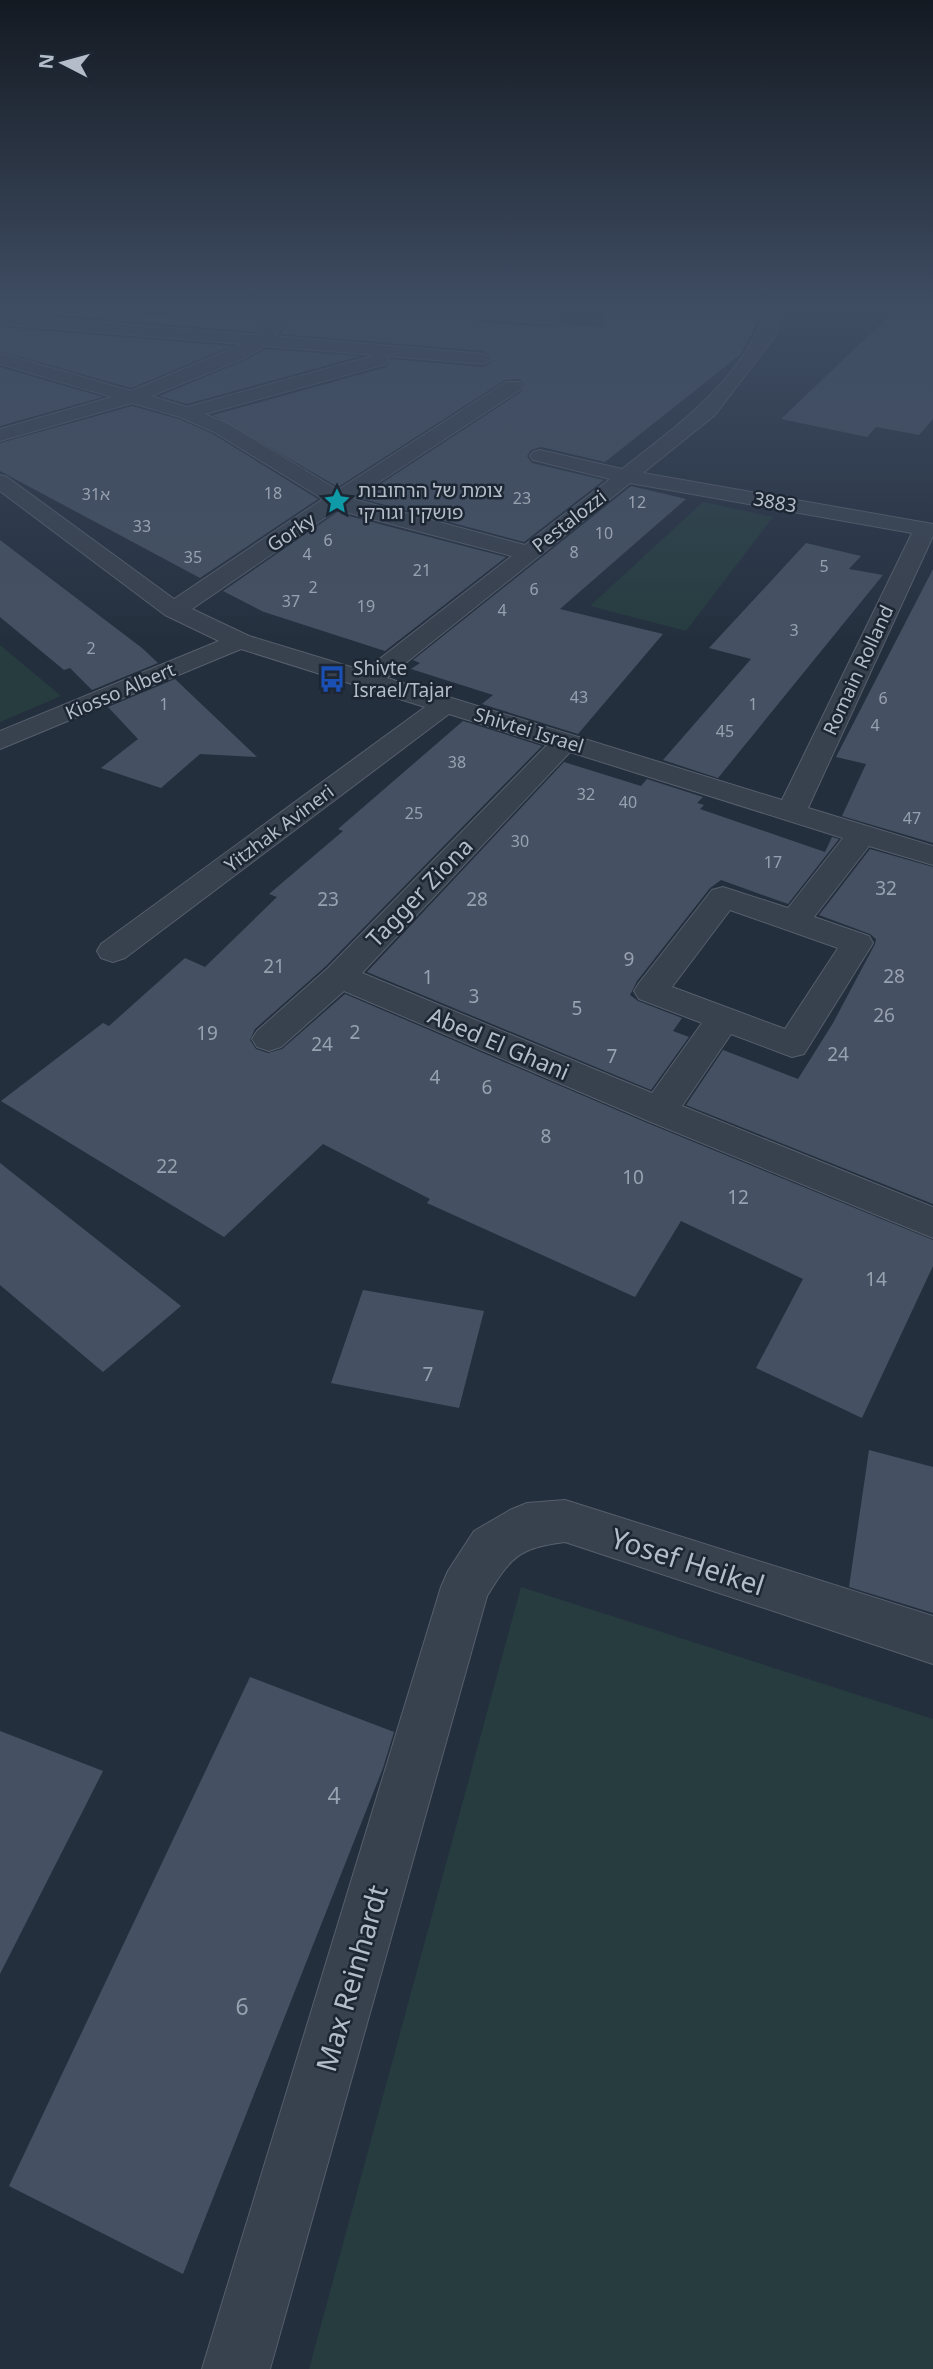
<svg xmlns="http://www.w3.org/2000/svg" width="933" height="2369" viewBox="0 0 933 2369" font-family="'Noto Sans','Noto Sans Hebrew',sans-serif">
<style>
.green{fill:#263c3f}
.building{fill:#455162}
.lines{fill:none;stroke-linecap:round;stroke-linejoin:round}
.minor-casing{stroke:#565f6c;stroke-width:2}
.minor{fill:#38414e;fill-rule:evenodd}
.labels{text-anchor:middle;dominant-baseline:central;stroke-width:5;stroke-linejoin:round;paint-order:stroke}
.far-number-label{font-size:16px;fill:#98a1af}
.far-poi-label{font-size:19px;fill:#b4bcc9;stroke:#1d2633;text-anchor:start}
.far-street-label{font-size:19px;fill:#b4bcc9;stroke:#1d2633}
.number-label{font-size:19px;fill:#98a1af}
.street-label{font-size:23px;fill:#b4bcc9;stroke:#1d2633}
.near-number-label{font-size:23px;fill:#98a1af}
.near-street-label{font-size:28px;fill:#b4bcc9;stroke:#1d2633}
</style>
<rect width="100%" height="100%" fill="#242f3e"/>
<!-- green -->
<g class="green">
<path d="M 703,502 L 773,517 L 686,631 L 590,606 Z"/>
<path d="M 0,645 L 61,696 L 0,722 Z"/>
<path d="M 521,1587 L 933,1719 L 933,2369 L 309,2369 Z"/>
</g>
<!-- building -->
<g class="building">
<path d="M 0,310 L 96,310 L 169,317 L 177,310 L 276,310 L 255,332 Z"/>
<path d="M 300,310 L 400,310 L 429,313 L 438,318 L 553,327 L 560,323 L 599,327 L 609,310 L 763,310 L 741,354 L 605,462 L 541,447 L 531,450 L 527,456 L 532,463 L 604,480 L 524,542 L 359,498 L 521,392 L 524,385 L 520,379 L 505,380 L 338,487 L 213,415 L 387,367 L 391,359 L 484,367 L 495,360 L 484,351 L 280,334 Z"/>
<path d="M 894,311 L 933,314 L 933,419 L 919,435 L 876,427 L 867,437 L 781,419 Z"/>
<path d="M 0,327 L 232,346 L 131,388 L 0,351 Z"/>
<path d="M 266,349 L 361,356 L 187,404 L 159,396 L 246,360 Z"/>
<path d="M 0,367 L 103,397 L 0,426 Z"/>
<path d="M 132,406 L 179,419 L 213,434 L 318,499 L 200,578 L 0,471 L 0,443 Z"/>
<path d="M 631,486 L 686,499 L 560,609 L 663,634 L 578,734 L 482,704 L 493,695 L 411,669 L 420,663 L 413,660 Z"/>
<path d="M 339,511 L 341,514 L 506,557 L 385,651 L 264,612 L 223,591 Z"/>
<path d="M 0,540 L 142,648 L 158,663 L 92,690 L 70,668 L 64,670 L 0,617 Z"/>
<path d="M 806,543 L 861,556 L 849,569 L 883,575 L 718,778 L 663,760 L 751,659 L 709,648 Z"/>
<path d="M 933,569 L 933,843 L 842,816 L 866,764 L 836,757 Z"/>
<path d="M 175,679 L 257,757 L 200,754 L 161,788 L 101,768 L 138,739 L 108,707 Z"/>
<path d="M 463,721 L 542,746 L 326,966 L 255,1029 L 250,1040 L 256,1049 L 268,1053 L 282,1049 L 345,994 L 645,1122 L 933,1240 L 933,1266 L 862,1418 L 756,1368 L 803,1279 L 681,1221 L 635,1297 L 427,1203 L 430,1199 L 323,1144 L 224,1237 L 1,1101 L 103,1023 L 109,1026 L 185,958 L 205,967 L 277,897 L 269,894 L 343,831 L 338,829 Z"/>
<path d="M 564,762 L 641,786 L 647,779 L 703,797 L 697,803 L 704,805 L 700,809 L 825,852 L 832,837 L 839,839 L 788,904 L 721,880 L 710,888 L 637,981 L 630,995 L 638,1001 L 682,1018 L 673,1031 L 689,1037 L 651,1090 L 367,972 Z"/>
<path d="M 870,849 L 933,867 L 933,1204 L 686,1105 L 723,1050 L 798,1079 L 833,1023 L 875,944 L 876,939 L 870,934 L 819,915 Z"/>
<path d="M 0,1163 L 181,1306 L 103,1372 L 0,1285 Z"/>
<path d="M 363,1290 L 484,1311 L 459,1408 L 331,1383 Z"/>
<path d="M 869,1450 L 933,1467 L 933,1613 L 849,1587 Z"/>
<path d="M 250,1677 L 394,1732 L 383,1768 L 183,2274 L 9,2186 Z"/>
<path d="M 0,1731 L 103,1771 L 0,1974 Z"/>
</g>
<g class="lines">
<defs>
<g id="minor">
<path d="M 280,310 L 298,310 L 274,336 L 484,354 L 493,359 L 484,364 L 387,356 L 389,360 L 386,364 L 205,414 L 228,424 L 338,490 L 506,382 L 520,382 L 522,386 L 520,390 L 353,499 L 525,545 L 610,479 L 533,460 L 530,456 L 533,452 L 540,450 L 622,469 C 678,425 742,380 766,310 L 783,310 L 775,336 L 715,415 L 643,473 L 933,524 L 933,536 L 808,808 L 933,846 L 933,865 L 869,846 L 814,917 L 869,936 L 873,943 L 804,1054 L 792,1057 L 731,1034 L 682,1106 L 933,1207 L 933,1238 L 646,1120 L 344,991 L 281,1047 L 269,1051 L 257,1047 L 252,1039 L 257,1031 L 328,968 L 547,745 L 449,714 L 125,958 L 113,962 L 101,958 L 97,951 L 101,944 L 425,707 L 241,649 L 0,749 L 0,731 L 219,641 L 165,615 L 0,491 L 0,475 L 7,477 L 174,599 L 323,499 L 214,432 L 180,417 L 132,403 L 0,441 L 0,429 L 112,397 L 0,364 L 0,353 L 131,391 L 243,344 L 0,324 L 0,314 L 256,335 ZM 265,346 L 376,355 L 187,407 L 151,396 L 245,358 ZM 630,483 L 912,533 L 782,800 L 387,678 ZM 339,508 L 342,511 L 512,556 L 364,671 L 249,636 L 192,609 ZM 570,752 L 843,838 L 788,908 L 723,887 L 712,890 L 639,983 L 634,991 L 639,999 L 702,1023 L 652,1093 L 362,973 ZM 730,910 L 838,948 L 785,1029 L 672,987 Z"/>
<path d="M 430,310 C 452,310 550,306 562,319 L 553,324 L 438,315 Z"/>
<path d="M 565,1500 L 933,1616 L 933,1664 L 565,1542 C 518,1548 511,1557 487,1596 L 270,2369 L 202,2369 L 441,1587 L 448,1571 L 474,1531 L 510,1510 L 527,1503 Z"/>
</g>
</defs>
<!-- minor casing -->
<use href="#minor" class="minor-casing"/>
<!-- minor -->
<use href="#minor" class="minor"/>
</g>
<!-- sky -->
<linearGradient id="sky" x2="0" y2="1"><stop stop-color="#141a22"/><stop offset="0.48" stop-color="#3f4d63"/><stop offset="1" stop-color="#3f4d63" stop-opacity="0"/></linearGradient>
<rect width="933" height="642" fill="url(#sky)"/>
<!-- icons -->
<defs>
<symbol id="sight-bare" viewBox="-9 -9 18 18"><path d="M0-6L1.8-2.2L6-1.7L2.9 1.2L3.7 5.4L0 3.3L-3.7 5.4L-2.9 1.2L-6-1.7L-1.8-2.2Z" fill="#0f9aa8" stroke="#1d2633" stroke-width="2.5" paint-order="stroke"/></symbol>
<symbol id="bus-bare" viewBox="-9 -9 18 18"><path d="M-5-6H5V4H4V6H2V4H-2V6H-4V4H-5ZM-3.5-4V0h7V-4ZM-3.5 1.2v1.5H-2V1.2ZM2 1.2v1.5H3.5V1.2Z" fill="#1a4fb4" stroke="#1d2633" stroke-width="2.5" paint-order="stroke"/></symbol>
</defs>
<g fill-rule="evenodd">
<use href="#sight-bare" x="318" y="482" width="38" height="38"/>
<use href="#bus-bare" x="313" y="660" width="38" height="38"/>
</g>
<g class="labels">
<!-- far-number labels -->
<g class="far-number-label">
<text x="273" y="493">18</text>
<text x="96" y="494">31א</text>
<text x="522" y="498">23</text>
<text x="637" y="502">12</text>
<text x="142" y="526">33</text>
<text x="604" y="533">10</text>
<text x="328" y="540">6</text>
<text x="574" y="552">8</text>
<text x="307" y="554">4</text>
<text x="193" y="557">35</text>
<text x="824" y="566">5</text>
<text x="422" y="570">21</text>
<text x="313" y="587">2</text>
<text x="534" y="589">6</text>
<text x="291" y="601">37</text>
<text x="366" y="606">19</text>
<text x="502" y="610">4</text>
<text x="794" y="630">3</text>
<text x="91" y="648">2</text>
<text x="579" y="697">43</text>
<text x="883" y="698">6</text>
<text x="164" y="704">1</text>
<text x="753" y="704">1</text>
<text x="875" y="725">4</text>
<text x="725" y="731">45</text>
<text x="457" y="762">38</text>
<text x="586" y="794">32</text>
<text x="628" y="802">40</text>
<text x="414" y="813">25</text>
<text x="912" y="818">47</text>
<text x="520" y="841">30</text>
<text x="773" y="862">17</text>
</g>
<!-- far-poi labels -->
<g class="far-poi-label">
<text x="358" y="490">צומת של הרחובות<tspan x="358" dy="22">פושקין וגורקי</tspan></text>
<text x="353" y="668">Shivte<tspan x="353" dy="22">Israel/Tajar</tspan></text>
</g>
<!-- far-street labels -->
<g class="far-street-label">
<text transform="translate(775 502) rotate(10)">3883</text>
<text transform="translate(569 521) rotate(-38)">Pestalozzi</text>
<text transform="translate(291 532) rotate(-34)">Gorky</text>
<text transform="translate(858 670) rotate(-65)">Romain Rolland</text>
<text transform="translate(120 691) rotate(-23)">Kiosso Albert</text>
<text transform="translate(529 730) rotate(17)">Shivtei Israel</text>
<text transform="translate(279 828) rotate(-37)">Yitzhak Avineri</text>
</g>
<!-- number labels -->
<g class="number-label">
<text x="886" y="888">32</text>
<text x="328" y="899">23</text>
<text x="477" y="899">28</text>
<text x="629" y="959">9</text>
<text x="274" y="966">21</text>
<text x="894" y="976">28</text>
<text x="428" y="977">1</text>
<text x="474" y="996">3</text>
<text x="577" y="1008">5</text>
<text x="884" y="1015">26</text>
<text x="355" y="1032">2</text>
<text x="207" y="1033">19</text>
<text x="322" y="1044">24</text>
<text x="838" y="1054">24</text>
<text x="612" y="1056">7</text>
<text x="435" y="1077">4</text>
<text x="487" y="1087">6</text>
<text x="546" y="1136">8</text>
<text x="167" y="1166">22</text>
<text x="633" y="1177">10</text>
<text x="738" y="1197">12</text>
<text x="876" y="1279">14</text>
<text x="428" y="1374">7</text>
</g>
<!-- street labels -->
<g class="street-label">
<text transform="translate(419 892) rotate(-46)">Tagger Ziona</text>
<text transform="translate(499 1043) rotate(23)">Abed El Ghani</text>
</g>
<!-- near-number labels -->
<g class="near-number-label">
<text x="334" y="1795">4</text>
<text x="242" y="2006">6</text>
</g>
<!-- near-street labels -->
<g class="near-street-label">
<text transform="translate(688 1561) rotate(18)">Yosef Heikel</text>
<text transform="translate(351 1978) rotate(-74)">Max Reinhardt</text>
</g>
</g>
<!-- north arrow -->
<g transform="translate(63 63) rotate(276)" stroke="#1d2633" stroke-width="5" paint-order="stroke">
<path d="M0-5L12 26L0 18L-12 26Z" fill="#b4bcc9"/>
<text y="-10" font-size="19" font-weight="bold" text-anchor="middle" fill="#b4bcc9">N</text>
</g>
</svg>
